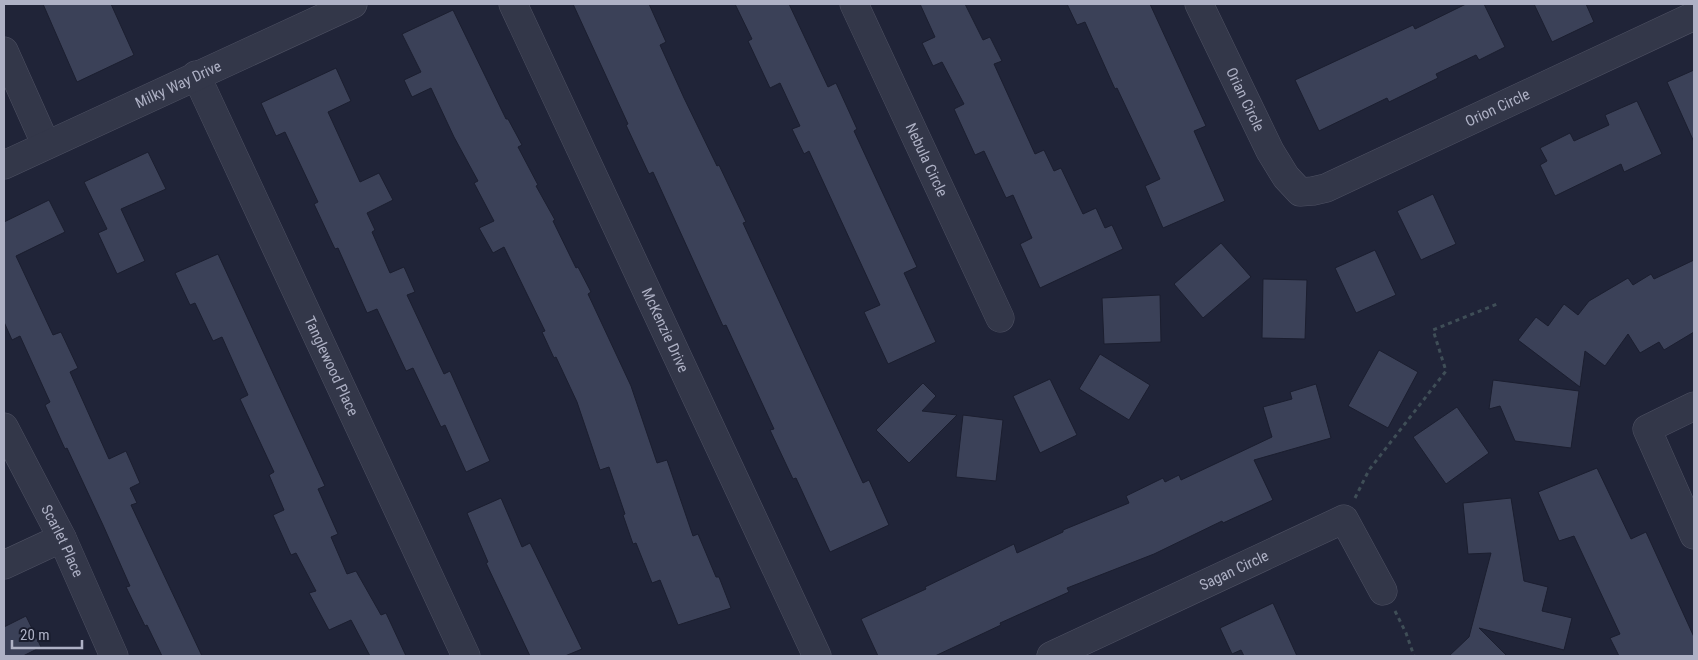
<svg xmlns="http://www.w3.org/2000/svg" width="1698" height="660" viewBox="0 0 1698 660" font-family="'Roboto Condensed',sans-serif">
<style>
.building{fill:#3b4158;stroke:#1b1e2f}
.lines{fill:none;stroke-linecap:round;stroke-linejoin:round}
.minor-casing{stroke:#4e5163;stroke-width:29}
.path{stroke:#3f4e57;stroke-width:3;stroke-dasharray:4 4;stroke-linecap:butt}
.minor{stroke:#333749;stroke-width:28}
.labels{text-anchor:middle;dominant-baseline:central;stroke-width:4;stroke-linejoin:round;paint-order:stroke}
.street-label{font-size:15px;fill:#aeb1c5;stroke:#191c2d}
</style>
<rect width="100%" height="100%" fill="#202438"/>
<!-- building -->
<g class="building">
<path d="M 43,4 L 111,4 L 134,55 L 77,82 Z"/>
<path d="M 573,4 L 649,4 L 666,42 L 660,45 L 684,98 L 717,166 L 719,165 L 746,222 L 743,223 L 863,483 L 869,480 L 889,525 L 830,552 L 796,478 L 793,479 L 770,430 L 774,429 L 726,325 L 723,326 L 653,172 L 649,174 L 626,125 L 628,124 Z"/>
<path d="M 735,4 L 789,4 L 828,87 L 836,83 L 857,129 L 854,131 L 917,267 L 904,273 L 936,342 L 888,364 L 864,312 L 880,305 L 809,151 L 804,154 L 792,129 L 800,126 L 780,83 L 770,88 L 748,41 L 752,39 Z"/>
<path d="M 920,4 L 965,4 L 983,40 L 990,37 L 1002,61 L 994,64 L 1035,154 L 1044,150 L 1054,171 L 1061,168 L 1083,214 L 1096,208 L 1105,228 L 1112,225 L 1123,249 L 1040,288 L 1020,244 L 1032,238 L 1013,195 L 1006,198 L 984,151 L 975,155 L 954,109 L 964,104 L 942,62 L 933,66 L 922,43 L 935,37 Z"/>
<path d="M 1067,4 L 1150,4 L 1206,126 L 1194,131 L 1225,201 L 1163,228 L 1145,186 L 1160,179 L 1117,88 L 1115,89 L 1085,22 L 1077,25 Z"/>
<path d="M 1466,4 L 1484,4 L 1505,47 L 1479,60 L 1476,55 L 1436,74 L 1438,78 L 1389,102 L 1387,98 L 1319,131 L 1295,80 L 1413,25 L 1415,29 Z"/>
<path d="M 1534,4 L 1586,4 L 1594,22 L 1552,42 Z"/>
<path d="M 453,10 L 506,119 L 508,119 L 522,145 L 518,147 L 538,185 L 536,186 L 555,220 L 553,221 L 576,268 L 578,267 L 591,292 L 588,294 L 631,386 L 657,463 L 667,460 L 693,536 L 698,534 L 716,577 L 719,577 L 731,608 L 678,625 L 660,580 L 652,583 L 636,543 L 633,544 L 623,515 L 625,514 L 609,467 L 600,470 L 577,402 L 556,357 L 554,358 L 542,332 L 545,331 L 504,247 L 493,253 L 479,228 L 494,221 L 474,183 L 478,181 L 454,137 L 431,88 L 412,97 L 404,80 L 421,72 L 402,34 Z"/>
<path d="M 336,68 L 351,101 L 328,112 L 360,182 L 379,173 L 393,200 L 367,213 L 375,230 L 372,232 L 390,273 L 404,267 L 415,292 L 407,295 L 444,374 L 450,371 L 490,461 L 466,472 L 445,425 L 441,427 L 413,368 L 406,371 L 377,309 L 367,313 L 338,248 L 335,249 L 314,204 L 318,202 L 285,132 L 276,136 L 261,103 Z"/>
<path d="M 1694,70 L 1694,142 L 1667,82 Z"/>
<path d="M 1637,101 L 1662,154 L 1624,172 L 1621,164 L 1555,196 L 1540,165 L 1547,161 L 1540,148 L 1570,133 L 1574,141 L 1609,125 L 1605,115 Z"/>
<path d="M 148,152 L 166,189 L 121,209 L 145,261 L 117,274 L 98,233 L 107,229 L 84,182 Z"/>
<path d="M 1433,194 L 1456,244 L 1421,260 L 1397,211 Z"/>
<path d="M 49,200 L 65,232 L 16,256 L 53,335 L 61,332 L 78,368 L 70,372 L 109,459 L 126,451 L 140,483 L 130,488 L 137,503 L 131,505 L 202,656 L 162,656 L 147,625 L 145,626 L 126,587 L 130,586 L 103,525 L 67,448 L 65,449 L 45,405 L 50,402 L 20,336 L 12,340 L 4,322 L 4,222 Z"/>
<path d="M 1221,243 L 1251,277 L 1203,318 L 1174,284 Z"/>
<path d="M 1375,250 L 1396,295 L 1356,313 L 1335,268 Z"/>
<path d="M 218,254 L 325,486 L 318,489 L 338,534 L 331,537 L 347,574 L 356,571 L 381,615 L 386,613 L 406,656 L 370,656 L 351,620 L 329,630 L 309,593 L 316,591 L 296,553 L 291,555 L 273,515 L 284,510 L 269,475 L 274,472 L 240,399 L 248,395 L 222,337 L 213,341 L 195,303 L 190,305 L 175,273 Z"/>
<path d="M 1694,260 L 1694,332 L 1664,350 L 1659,342 L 1640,353 L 1628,334 L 1605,366 L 1585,351 L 1580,387 L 1518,340 L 1536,317 L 1548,326 L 1564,304 L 1578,315 L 1589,301 L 1628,278 L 1633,285 L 1651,274 L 1654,279 Z"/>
<path d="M 1263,279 L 1307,280 L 1305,339 L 1262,338 Z"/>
<path d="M 1160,295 L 1161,342 L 1104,344 L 1102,298 Z"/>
<path d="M 1379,350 L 1418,372 L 1388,428 L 1348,406 Z"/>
<path d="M 1100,354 L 1150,385 L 1129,420 L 1079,389 Z"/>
<path d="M 1050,379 L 1077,435 L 1040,453 L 1013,396 Z"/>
<path d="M 1493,380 L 1579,391 L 1571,448 L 1515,441 L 1500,406 L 1489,409 Z"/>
<path d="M 923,383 L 936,396 L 922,411 L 957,415 L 909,463 L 876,430 Z"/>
<path d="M 1316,384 L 1331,438 L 1254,460 L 1273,500 L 1223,523 L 1222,521 L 1154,554 L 1067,588 L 1069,592 L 1000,623 L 1001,625 L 935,656 L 878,656 L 861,619 L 926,589 L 925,587 L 1014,544 L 1017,553 L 1063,532 L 1063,530 L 1129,503 L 1126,496 L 1163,478 L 1165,482 L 1179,475 L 1181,480 L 1272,437 L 1263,407 L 1292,399 L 1290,392 Z"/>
<path d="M 1457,407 L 1489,453 L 1446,484 L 1413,437 Z"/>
<path d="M 963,415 L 1003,420 L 996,481 L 956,477 Z"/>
<path d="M 1597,468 L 1631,539 L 1646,532 L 1694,637 L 1694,656 L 1619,656 L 1610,638 L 1620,634 L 1574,536 L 1559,541 L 1538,492 Z"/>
<path d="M 501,498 L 522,547 L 530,543 L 582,649 L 565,656 L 530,656 L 486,563 L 488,562 L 467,513 Z"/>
<path d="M 1511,498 L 1524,581 L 1548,587 L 1542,611 L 1572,618 L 1564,650 L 1479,628 L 1507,656 L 1449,656 L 1469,637 L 1491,553 L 1468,554 L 1463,503 Z"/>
<path d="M 1273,603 L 1297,656 L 1244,656 L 1241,650 L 1232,654 L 1220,628 Z"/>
<path d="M 26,616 L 41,647 L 23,656 L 4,656 L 4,627 Z"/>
</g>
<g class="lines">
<defs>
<g id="minor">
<path id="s1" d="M 513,4 L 817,656"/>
<path id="s2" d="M 854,4 L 1000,318"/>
<path id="s3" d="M 1199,4 L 1270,151 L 1286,177 L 1300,192 L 1313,191 L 1326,188 L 1694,16"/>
<path d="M 4,51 L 46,145"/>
<path id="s4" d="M 196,75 L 466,656"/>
<path id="s5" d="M 4,165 L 353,4"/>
<path d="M 1694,406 L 1647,429 L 1694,535"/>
<path id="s6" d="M 4,427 L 62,538 L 114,656"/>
<path d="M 4,565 L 62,538"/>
<path id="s7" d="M 1051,656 L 1344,519 L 1383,591"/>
</g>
</defs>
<!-- minor casing -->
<use href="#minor" class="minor-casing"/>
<!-- path -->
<g class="path">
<path d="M 1355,498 L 1369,470 L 1446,371 L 1433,330 L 1497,304"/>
<path d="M 1395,611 L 1406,633 L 1414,656"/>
</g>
<!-- minor -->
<use href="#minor" class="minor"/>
</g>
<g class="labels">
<!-- street labels -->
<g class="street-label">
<text stroke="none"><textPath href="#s5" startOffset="192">Milky Way Drive</textPath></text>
<text stroke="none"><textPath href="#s3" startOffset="106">Orian Circle</textPath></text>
<text stroke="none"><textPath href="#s3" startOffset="430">Orion Circle</textPath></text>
<text stroke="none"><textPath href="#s2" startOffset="172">Nebula Circle</textPath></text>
<text stroke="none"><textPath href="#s1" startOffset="360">McKenzie Drive</textPath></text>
<text stroke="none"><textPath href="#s4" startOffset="321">Tanglewood Place</textPath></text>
<text stroke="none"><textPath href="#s6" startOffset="128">Scarlet Place</textPath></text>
<text stroke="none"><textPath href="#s7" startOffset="202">Sagan Circle</textPath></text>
</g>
</g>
<!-- border -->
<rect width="1698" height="660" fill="none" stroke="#aeb1c5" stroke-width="10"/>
<!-- scale -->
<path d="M12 640v8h70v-8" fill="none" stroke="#aeb1c5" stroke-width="2.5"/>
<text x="20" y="640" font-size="15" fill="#aeb1c5" stroke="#191c2d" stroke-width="4" paint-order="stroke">20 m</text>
</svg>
